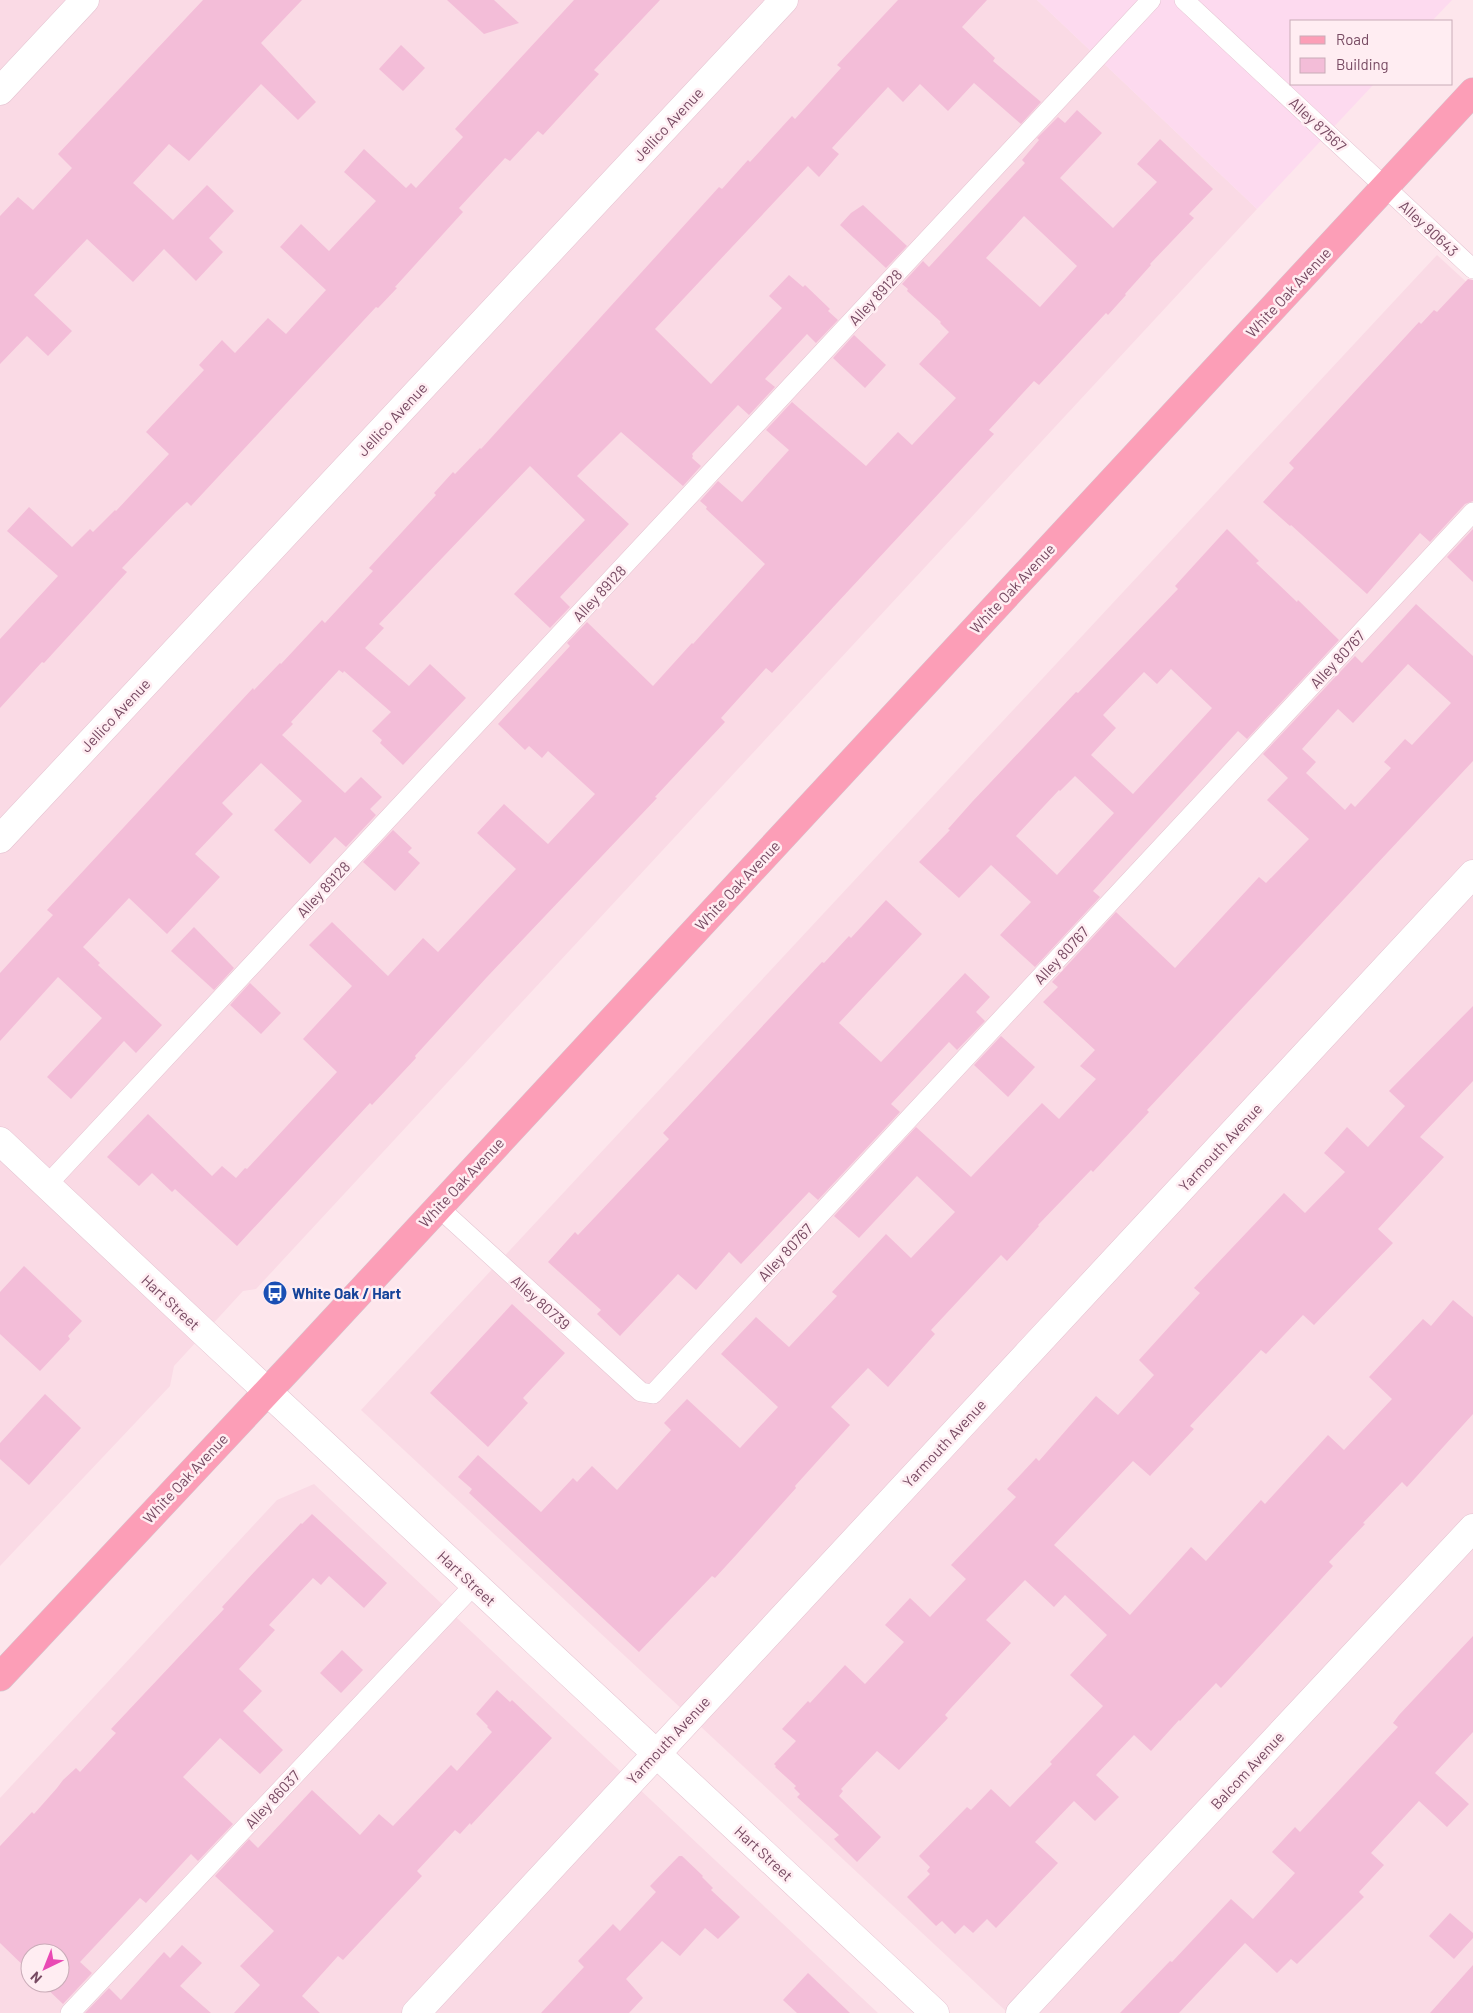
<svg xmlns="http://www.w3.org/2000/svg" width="1473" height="2013" viewBox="0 0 1473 2013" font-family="Barlow,sans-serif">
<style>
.residential{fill:#fadae5;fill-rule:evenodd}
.commercial{fill:#fddaef}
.building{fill:#f3bdd8;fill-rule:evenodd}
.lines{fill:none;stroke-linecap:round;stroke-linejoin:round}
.service-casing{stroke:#e4c3d1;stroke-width:20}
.minor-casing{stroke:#e4c3d1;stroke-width:29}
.tertiary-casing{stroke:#e4c3d1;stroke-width:29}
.primary-casing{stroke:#d3c5cd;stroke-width:29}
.service{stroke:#fff;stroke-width:19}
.minor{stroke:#fff;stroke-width:28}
.tertiary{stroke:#fff;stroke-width:28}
.primary{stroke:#fc9eb7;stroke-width:28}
.labels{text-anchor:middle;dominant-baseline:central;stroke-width:5;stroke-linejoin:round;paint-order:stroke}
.street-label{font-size:15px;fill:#774a62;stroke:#ffedf2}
.transit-label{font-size:15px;font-weight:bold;fill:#164399;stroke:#ffedf2;text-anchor:start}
</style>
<rect width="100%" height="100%" fill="#fde6ec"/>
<!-- residential -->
<g class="residential">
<path d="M 0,0 L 1037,0 L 1257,209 L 256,1289 L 243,1291 L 174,1366 L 170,1386 L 0,1566 Z"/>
<path d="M 1437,255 L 1473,288 L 1473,2013 L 1008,2013 L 361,1410 Z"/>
<path d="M 314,1484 L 878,2013 L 0,2013 L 0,1798 L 277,1500 ZM 30,1953 L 60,1953 L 60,1983 L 30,1983 Z"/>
</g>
<!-- commercial -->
<path class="commercial" d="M 1037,0 L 1452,0 L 1432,21 L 1292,21 L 1292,84 L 1374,84 L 1257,209 Z"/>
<!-- building -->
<g class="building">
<path d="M 203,0 L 302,0 L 261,43 L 316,102 L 298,120 L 261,84 L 189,161 L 169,144 L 133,183 L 173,220 L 207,185 L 234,211 L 209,238 L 223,252 L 196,281 L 164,249 L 133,282 L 87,239 L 34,295 L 72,331 L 48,356 L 27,336 L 0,364 L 0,216 L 18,197 L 33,210 L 72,168 L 58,154 Z"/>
<path d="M 447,0 L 494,0 L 519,23 L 484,34 Z"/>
<path d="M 574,0 L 660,0 L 594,70 L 599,74 L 543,135 L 538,131 L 510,161 L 505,158 L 459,208 L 463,212 L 395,287 L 397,288 L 378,308 L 376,307 L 191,506 L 187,502 L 176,512 L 122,568 L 127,572 L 44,663 L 42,662 L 0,708 L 0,639 L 58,576 L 7,531 L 29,507 L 72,547 L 90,529 L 93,532 L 115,510 L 116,511 L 169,454 L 146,432 L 204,370 L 199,365 L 222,340 L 235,353 L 268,318 L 286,334 L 326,290 L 280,247 L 301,224 L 329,251 L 376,201 L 344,172 L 364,149 L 406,188 L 411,183 L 416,188 L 463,137 L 455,129 Z"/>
<path d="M 898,0 L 987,0 L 962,27 L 995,58 L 993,61 L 1041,102 L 1021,124 L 974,83 L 948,111 L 920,84 L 903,102 L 888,87 L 832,148 L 839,154 L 819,177 L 808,166 L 655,329 L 711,384 L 782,308 L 769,296 L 789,275 L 803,287 L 805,285 L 830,309 L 828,311 L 838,320 L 816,343 L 807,334 L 765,379 L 775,387 L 749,415 L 738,405 L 692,454 L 693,456 L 692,458 L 701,466 L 683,486 L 621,432 L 577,476 L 629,524 L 560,597 L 570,607 L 550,628 L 514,594 L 585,520 L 530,466 L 379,624 L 384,628 L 365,648 L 409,686 L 430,664 L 466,698 L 403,765 L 380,743 L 382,740 L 372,731 L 391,712 L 344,671 L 343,673 L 339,670 L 291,722 L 293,724 L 282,735 L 345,793 L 361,777 L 382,797 L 370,809 L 376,815 L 346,847 L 335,837 L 310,864 L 274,830 L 302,801 L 261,763 L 222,803 L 233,814 L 195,854 L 220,877 L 167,934 L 129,898 L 83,947 L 100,963 L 98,965 L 162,1025 L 136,1053 L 124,1041 L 71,1099 L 47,1077 L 102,1018 L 58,977 L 0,1041 L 0,973 L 53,915 L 47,910 L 253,688 L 254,690 L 280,663 L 281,664 L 322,620 L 325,623 L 373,571 L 369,568 L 436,495 L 434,493 L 453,472 L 455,474 L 480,448 L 481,449 L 719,187 L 722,189 L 748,160 L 750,162 L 792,116 L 795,119 L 841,68 L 837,65 Z"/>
<path d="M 401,45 L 425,68 L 403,91 L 379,69 Z"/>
<path d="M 1077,110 L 1102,133 L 1060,178 L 1113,228 L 1157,182 L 1137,164 L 1160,139 L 1213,189 L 1189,214 L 1194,218 L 1150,264 L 1151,265 L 1125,294 L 1126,295 L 1108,315 L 1106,313 L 1039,385 L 1034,381 L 989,430 L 994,434 L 772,673 L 766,668 L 721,718 L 725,722 L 655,797 L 657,798 L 487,977 L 415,1056 L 416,1058 L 372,1105 L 370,1103 L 237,1246 L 175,1189 L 172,1192 L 152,1173 L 139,1186 L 107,1157 L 148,1114 L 212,1176 L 222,1166 L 236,1178 L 245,1168 L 247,1169 L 337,1072 L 303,1039 L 352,986 L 309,945 L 332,922 L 388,976 L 423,938 L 438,952 L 516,869 L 477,833 L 504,804 L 548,844 L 595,794 L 548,751 L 542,758 L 529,746 L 525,750 L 498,724 L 570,646 L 567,643 L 587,622 L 653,686 L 692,643 L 693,644 L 765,564 L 706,509 L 707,507 L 700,501 L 718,481 L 742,502 L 789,450 L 766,430 L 792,402 L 866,466 L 898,432 L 912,445 L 956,398 L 919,364 L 949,332 L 940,323 L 941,322 L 907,291 L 908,289 L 902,284 L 923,261 L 929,267 L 1025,163 L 1022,160 L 1039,140 L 1037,138 L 1058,117 L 1065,123 ZM 1024,216 L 1077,266 L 1040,307 L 986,258 Z"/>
<path d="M 863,205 L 907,246 L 886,268 L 840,225 L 851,213 Z"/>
<path d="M 1468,279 L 1473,280 L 1473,501 L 1465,504 L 1430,542 L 1420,533 L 1367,594 L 1291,525 L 1290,526 L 1263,502 L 1294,468 L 1289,463 L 1419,322 L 1421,324 L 1434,310 L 1437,312 Z"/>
<path d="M 854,335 L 886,365 L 865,388 L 833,358 Z"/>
<path d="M 1227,529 L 1259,561 L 1256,563 L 1297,602 L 1298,600 L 1339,640 L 1247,739 L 1238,731 L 1093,891 L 1100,897 L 1035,967 L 1000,935 L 1031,902 L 991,865 L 959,898 L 919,862 L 950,830 L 948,829 L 972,802 L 1076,692 L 1078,693 L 1178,589 L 1175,586 ZM 1171,669 L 1212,708 L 1133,794 L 1091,755 L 1116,728 L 1103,715 L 1144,672 L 1157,684 ZM 1075,776 L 1114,813 L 1057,875 L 1016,836 L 1059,790 L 1060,791 Z"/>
<path d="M 1473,529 L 1473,582 L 1447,557 Z"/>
<path d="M 1416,604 L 1473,656 L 1473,761 L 1147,1110 L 1149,1112 L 1093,1172 L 1091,1170 L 1038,1225 L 1039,1226 L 1007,1261 L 1001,1255 L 931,1330 L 935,1334 L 888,1387 L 868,1368 L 831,1407 L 850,1425 L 795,1486 L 796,1488 L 737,1554 L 715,1578 L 712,1576 L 639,1652 L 469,1493 L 472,1489 L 458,1477 L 478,1455 L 541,1512 L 573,1478 L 577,1482 L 592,1466 L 617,1490 L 671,1430 L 664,1423 L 687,1399 L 740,1448 L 778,1407 L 721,1354 L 756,1317 L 789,1347 L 837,1296 L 832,1292 L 886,1234 L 911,1258 L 955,1212 L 917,1176 L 859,1238 L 834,1216 L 916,1127 L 971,1177 L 1042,1103 L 1059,1119 L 1096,1079 L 1080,1066 L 1095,1050 L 1043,1002 L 1058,987 L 1052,982 L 1116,912 L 1175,968 L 1259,877 L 1266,883 L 1309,839 L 1267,800 L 1288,778 L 1263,754 L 1355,656 L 1362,663 ZM 1408,664 L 1451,703 L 1412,745 L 1405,739 L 1384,762 L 1391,768 L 1355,807 L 1351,803 L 1345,810 L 1306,773 L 1316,762 L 1302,749 L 1338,709 L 1353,723 Z"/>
<path d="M 393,830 L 412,848 L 408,852 L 420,863 L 395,891 L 363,862 Z"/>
<path d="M 886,900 L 922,934 L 839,1023 L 881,1062 L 965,973 L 990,997 L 976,1012 L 985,1021 L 957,1050 L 949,1042 L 891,1104 L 900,1112 L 818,1200 L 809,1192 L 741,1264 L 729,1252 L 696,1290 L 678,1274 L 620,1336 L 597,1314 L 601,1310 L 548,1262 L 575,1232 L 578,1235 L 669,1139 L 663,1133 L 822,962 L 824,963 L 849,936 L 851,938 Z"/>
<path d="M 194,927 L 234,968 L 214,990 L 171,951 Z"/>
<path d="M 250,983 L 281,1013 L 261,1034 L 230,1005 Z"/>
<path d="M 1473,1006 L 1473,1081 L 1420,1137 L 1444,1157 L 1378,1229 L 1393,1243 L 1314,1325 L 1303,1315 L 1266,1354 L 1261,1350 L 1190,1426 L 1194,1429 L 1150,1476 L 1133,1461 L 1054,1545 L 1130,1615 L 1191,1547 L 1206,1561 L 1261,1500 L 1265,1504 L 1328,1435 L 1344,1450 L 1392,1399 L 1369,1377 L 1423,1319 L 1431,1326 L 1453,1300 L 1473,1317 L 1473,1414 L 1407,1487 L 1402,1482 L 1363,1523 L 1365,1524 L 1329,1562 L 1333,1566 L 1221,1688 L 1216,1683 L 1180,1721 L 1179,1720 L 1151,1751 L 1134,1735 L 1096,1775 L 1119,1797 L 1095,1821 L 1074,1801 L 1035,1842 L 1058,1863 L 996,1928 L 987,1919 L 973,1933 L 964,1925 L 955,1934 L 942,1921 L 936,1926 L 907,1897 L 930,1874 L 927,1871 L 930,1867 L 919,1856 L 967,1807 L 971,1810 L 991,1789 L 1010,1807 L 1052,1764 L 1050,1762 L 1103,1706 L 1070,1675 L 1107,1635 L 1065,1595 L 1054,1607 L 1025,1580 L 986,1620 L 1011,1643 L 951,1708 L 945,1715 L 948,1718 L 899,1770 L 877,1751 L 841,1789 L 843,1791 L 839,1796 L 881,1837 L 857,1862 L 834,1839 L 839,1835 L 797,1797 L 800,1794 L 794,1788 L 796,1786 L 775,1767 L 776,1766 L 774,1764 L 796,1741 L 782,1729 L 808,1701 L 810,1703 L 845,1665 L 865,1684 L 904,1642 L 885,1625 L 910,1598 L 930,1617 L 966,1579 L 951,1565 L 1016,1497 L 1007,1489 L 1036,1458 L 1039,1461 L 1096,1396 L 1118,1415 L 1154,1375 L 1139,1360 L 1200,1293 L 1194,1288 L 1284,1193 L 1305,1213 L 1345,1172 L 1324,1153 L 1347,1127 L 1368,1147 L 1405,1106 L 1389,1091 Z"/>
<path d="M 1001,1036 L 1035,1067 L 1008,1097 L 974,1065 Z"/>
<path d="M 24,1266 L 82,1321 L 68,1336 L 70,1339 L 40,1371 L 0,1334 L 0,1292 Z"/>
<path d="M 512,1304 L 565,1353 L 523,1398 L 528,1403 L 488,1447 L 430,1393 Z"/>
<path d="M 45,1394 L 81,1428 L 29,1485 L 0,1459 L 0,1443 Z"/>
<path d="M 312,1514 L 387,1583 L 364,1608 L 329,1576 L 321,1585 L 313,1578 L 269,1625 L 275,1630 L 239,1669 L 262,1691 L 243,1711 L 283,1750 L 260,1774 L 220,1738 L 183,1777 L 233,1824 L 198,1861 L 191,1854 L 146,1903 L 140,1898 L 80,1962 L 92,1973 L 63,2004 L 41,1983 L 60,1983 L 60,1953 L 30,1953 L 30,1972 L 0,1943 L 0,1846 L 32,1812 L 34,1814 L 57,1788 L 63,1780 L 76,1768 L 80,1772 L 116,1733 L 111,1729 L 224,1609 L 222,1607 L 257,1569 L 301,1523 L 302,1524 Z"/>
<path d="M 1473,1636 L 1473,1732 L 1435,1773 L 1469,1804 L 1447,1827 L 1419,1801 L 1371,1853 L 1384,1865 L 1359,1892 L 1364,1897 L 1297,1964 L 1291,1959 L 1277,1973 L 1245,1943 L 1179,2013 L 1120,2013 L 1170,1961 L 1172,1962 L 1231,1899 L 1253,1919 L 1295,1873 L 1272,1852 L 1295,1827 L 1300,1832 L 1398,1727 L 1393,1723 L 1399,1715 Z"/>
<path d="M 342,1650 L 363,1670 L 341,1693 L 320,1673 Z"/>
<path d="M 497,1690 L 510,1702 L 512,1700 L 552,1738 L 471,1825 L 470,1823 L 460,1834 L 455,1830 L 417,1871 L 422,1876 L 343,1960 L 338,1956 L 302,1996 L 320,2013 L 234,2013 L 260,1985 L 240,1966 L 274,1931 L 215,1876 L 249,1839 L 258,1848 L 312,1790 L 360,1835 L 379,1814 L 393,1826 L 451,1765 L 457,1771 L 492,1732 L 487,1727 L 488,1726 L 476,1714 Z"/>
<path d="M 679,1856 L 682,1856 L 703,1876 L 702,1877 L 713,1888 L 711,1890 L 740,1917 L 718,1939 L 705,1928 L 680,1956 L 662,1941 L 626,1979 L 643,1998 L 629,2013 L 541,2013 L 584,1967 L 578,1961 L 613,1924 L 620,1931 L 656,1892 L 650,1886 Z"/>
<path d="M 1450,1913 L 1473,1933 L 1473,1938 L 1454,1959 L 1429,1936 Z"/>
<path d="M 182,1945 L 202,1963 L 180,1986 L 211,2013 L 85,2013 L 109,1988 L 121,2000 L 164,1952 L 170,1958 Z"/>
<path d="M 1473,1965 L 1473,2013 L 1430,2013 Z"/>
<path d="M 808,1973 L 850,2013 L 797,2013 L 783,2000 Z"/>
</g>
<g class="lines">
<defs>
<g id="service">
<path d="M 1184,0 L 1473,269"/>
<path d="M 46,1186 L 1151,0"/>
<path d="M 438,1207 L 641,1392 L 653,1394 L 1473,512"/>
<path d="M 70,2013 L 474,1585"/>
</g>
<g id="minor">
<path d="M 0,91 L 85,0"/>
<path d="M 0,839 L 784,0"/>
<path d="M 416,2013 L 1473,874"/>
<path d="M 1020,2013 L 1473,1528"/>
</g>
<path id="tertiary" d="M 0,1141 L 212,1340 L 935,2013"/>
<path id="primary" d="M 0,1677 L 297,1360 L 1473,92"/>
</defs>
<!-- service casing -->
<use href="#service" class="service-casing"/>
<!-- minor casing -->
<use href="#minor" class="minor-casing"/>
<!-- tertiary casing -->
<use href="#tertiary" class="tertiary-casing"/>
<!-- primary casing -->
<use href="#primary" class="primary-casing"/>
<!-- service -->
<use href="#service" class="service"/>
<!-- minor -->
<use href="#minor" class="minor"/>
<!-- tertiary -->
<use href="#tertiary" class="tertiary"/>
<!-- primary -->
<use href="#primary" class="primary"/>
</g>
<!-- icons -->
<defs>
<symbol id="bus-disc" viewBox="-11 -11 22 22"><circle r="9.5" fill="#1a4fb4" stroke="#ffedf2"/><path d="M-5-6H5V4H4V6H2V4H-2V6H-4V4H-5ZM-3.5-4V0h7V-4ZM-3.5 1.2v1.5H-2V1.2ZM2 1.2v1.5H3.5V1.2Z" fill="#fff"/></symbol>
</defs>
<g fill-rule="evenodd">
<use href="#bus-disc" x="261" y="1279" width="28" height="28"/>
</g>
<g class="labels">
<!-- street labels -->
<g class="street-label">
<text transform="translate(668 124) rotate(-47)">Jellico Avenue</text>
<text transform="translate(1318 124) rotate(43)">Alley 87567</text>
<text transform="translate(1429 228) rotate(43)">Alley 90643</text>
<text transform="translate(1288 292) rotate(-47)">White Oak Avenue</text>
<text transform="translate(875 297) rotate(-47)">Alley 89128</text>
<text transform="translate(392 419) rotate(-47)">Jellico Avenue</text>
<text transform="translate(1012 588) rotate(-47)">White Oak Avenue</text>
<text transform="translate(599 593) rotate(-47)">Alley 89128</text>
<text transform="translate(1337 659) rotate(-47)">Alley 80767</text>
<text transform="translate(115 715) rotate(-47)">Jellico Avenue</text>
<text transform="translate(737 885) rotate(-47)">White Oak Avenue</text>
<text transform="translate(323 889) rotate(-47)">Alley 89128</text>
<text transform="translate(1061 955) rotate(-47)">Alley 80767</text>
<text transform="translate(1220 1147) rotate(-47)">Yarmouth Avenue</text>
<text transform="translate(461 1182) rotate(-47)">White Oak Avenue</text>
<text transform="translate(785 1252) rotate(-47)">Alley 80767</text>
<text transform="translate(171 1302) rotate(43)">Hart Street</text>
<text transform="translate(541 1302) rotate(42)">Alley 80739</text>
<text transform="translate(944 1443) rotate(-47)">Yarmouth Avenue</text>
<text transform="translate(185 1478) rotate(-47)">White Oak Avenue</text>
<text transform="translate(467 1578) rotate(43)">Hart Street</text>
<text transform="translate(668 1740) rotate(-47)">Yarmouth Avenue</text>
<text transform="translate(1247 1770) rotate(-47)">Balcom Avenue</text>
<text transform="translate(272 1799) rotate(-47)">Alley 86037</text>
<text transform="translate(764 1853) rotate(43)">Hart Street</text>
</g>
<!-- transit labels -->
<g class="transit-label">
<text x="292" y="1293">White Oak / Hart</text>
</g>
</g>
<!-- legend -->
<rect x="1290" y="20" width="162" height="65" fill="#ffedf2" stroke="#c9acb8"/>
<rect x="1300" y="36" width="25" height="8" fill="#fc9eb7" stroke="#c9acb8"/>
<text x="1336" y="45" font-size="15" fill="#774a62">Road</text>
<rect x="1300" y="58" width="25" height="15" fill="#f3bdd8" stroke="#c9acb8"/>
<text x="1336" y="70" font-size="15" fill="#774a62">Building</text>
<!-- north arrow -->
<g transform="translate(45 1968) rotate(223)"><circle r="24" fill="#ffedf2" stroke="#c9acb8"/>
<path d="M0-4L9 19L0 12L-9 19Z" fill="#e949b4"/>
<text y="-8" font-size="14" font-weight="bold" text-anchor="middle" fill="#774a62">N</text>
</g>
</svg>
